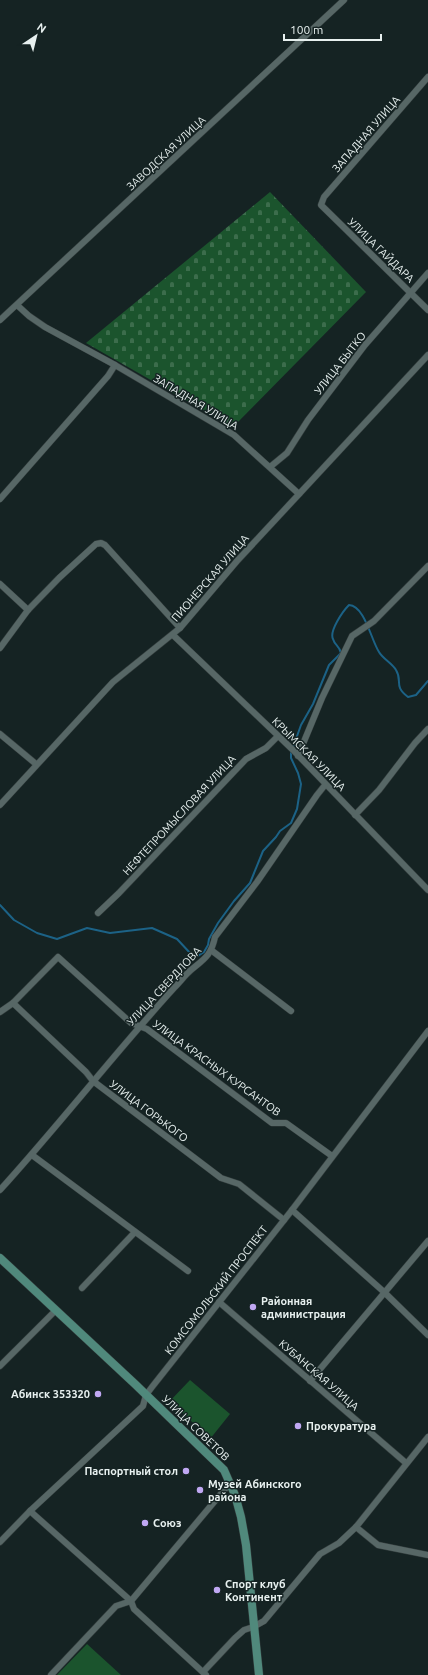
<svg xmlns="http://www.w3.org/2000/svg" width="428" height="1675" viewBox="0 0 428 1675" font-family="Ubuntu,sans-serif">
<style>
.green{fill:#1b542d}
.cemetery{fill:url(#cemetery-stones)}
.lines{fill:none;stroke-linecap:round;stroke-linejoin:round}
.stream{stroke:#1c6286;stroke-width:2}
.street-casing{stroke:#343e3e;stroke-width:7}
.secondary-casing{stroke:#343e3e;stroke-width:9}
.street{stroke:#576766;stroke-width:6}
.secondary{stroke:#50897c;stroke-width:8}
.poi-dot{fill:#c0a8f3;stroke:#152323;stroke-width:1.5}
.labels{text-anchor:middle;dominant-baseline:central;stroke-width:3;stroke-linejoin:round;paint-order:stroke}
.street-label{font-size:11px;fill:#e7f0ef;stroke:#152323}
.poi-label{font-size:11px;font-weight:bold;fill:#e7f0ef;stroke:#152323;text-anchor:start}
</style>
<defs>
<pattern id="cemetery-stones" width="16" height="16" patternUnits="userSpaceOnUse"><rect width="16" height="16" fill="#1b542d"/><path d="M2 7V4a2 2 0 0 1 4 0v3zM10 15v-3a2 2 0 0 1 4 0v3z" fill="#3c6d4c"/></pattern>
</defs>
<rect width="100%" height="100%" fill="#152323"/>
<!-- green -->
<g class="green">
<path d="M 190,1380 L 230,1414 L 210,1439 L 170,1401 Z"/>
<path d="M 87,1644 L 121,1675 L 57,1675 Z"/>
</g>
<!-- cemetery -->
<path class="cemetery" d="M 270,192 L 366,292 L 233,427 L 86,343 Z"/>
<g class="lines">
<!-- stream -->
<path class="stream" d="M 0,905 L 14,920 L 37,933 L 57,939 L 87,928 L 110,933 L 152,928 L 177,939 L 191,954 L 198,956 L 204,952 L 208,945 L 209,939 L 218,923 L 234,901 L 250,883 L 263,851 L 276,837 L 280,831 L 291,823 L 297,809 L 301,784 L 298,773 L 291,758 L 291,753 L 301,725 L 313,704 L 329,665 L 341,653 C 339,645 335,646 333,639 C 329,631 343,611 349,605 C 365,606 371,640 379,652 C 383,659 392,663 396,670 C 403,681 393,686 408,697 L 416,695 L 428,681"/>
<defs>
<g id="street">
<path d="M 428,77 L 324,197 L 321,205 L 428,310"/>
<path d="M 17,305 L 29,316 L 45,327 L 115,365 L 234,435 L 299,494"/>
<path d="M 0,320 L 344,0"/>
<path d="M 270,467 L 287,453 L 308,420 L 365,345 L 428,273"/>
<path d="M 0,499 L 108,376 L 115,365"/>
<path d="M 0,584 L 28,610"/>
<path d="M 173,635 L 293,750 L 428,890"/>
<path d="M 0,648 L 28,610 L 59,578 L 96,544 L 101,543 L 105,545 L 180,628"/>
<path d="M 0,734 L 36,764"/>
<path d="M 298,756 L 322,698 L 352,636 L 374,621 L 428,566"/>
<path d="M 0,805 L 113,682 L 180,628 L 237,561 L 428,355"/>
<path d="M 355,815 L 379,790 L 415,743 L 428,729"/>
<path d="M 98,913 L 119,893 L 246,759 L 266,748 L 278,736"/>
<path d="M 211,950 L 291,1011"/>
<path d="M 13,1003 L 86,1072 L 93,1081 L 221,1178 L 239,1184 L 284,1220"/>
<path d="M 0,1012 L 13,1003 L 58,957 L 131,1023 L 147,1029 L 272,1123 L 286,1123 L 332,1156"/>
<path d="M 32,1155 L 188,1271"/>
<path d="M 0,1190 C 60,1124 114,1054 174,988 C 180,982 185,975 191,970 C 204,959 211,956 215,937 L 257,882 L 317,795 L 325,785"/>
<path d="M 292,1210 L 384,1292 L 428,1335"/>
<path d="M 82,1288 L 135,1232"/>
<path d="M 219,1302 L 406,1463"/>
<path d="M 0,1366 L 55,1311"/>
<path d="M 310,1381 L 428,1241"/>
<path d="M 30,1511 L 131,1601 L 134,1609 L 206,1675"/>
<path d="M 356,1527 L 378,1545 L 428,1555"/>
<path d="M 0,1542 L 30,1511 L 143,1406 L 146,1395 L 152,1387 L 292,1210 L 428,1031"/>
<path d="M 203,1672 L 235,1638 L 244,1630 L 253,1627 L 264,1621 L 320,1554 L 339,1543 L 356,1527 L 428,1437"/>
<path d="M 51,1675 L 116,1606 L 131,1601 L 230,1483"/>
</g>
<path id="secondary" d="M 0,1258 L 136,1385 L 224,1470 L 235,1495 L 241,1517 L 246,1545 L 259,1675"/>
</defs>
<!-- street casing -->
<use href="#street" class="street-casing"/>
<!-- secondary casing -->
<use href="#secondary" class="secondary-casing"/>
<!-- street -->
<use href="#street" class="street"/>
<!-- secondary -->
<use href="#secondary" class="secondary"/>
</g>
<!-- markers -->
<g class="poi-dot">
<circle cx="253" cy="1307" r="4"/>
<circle cx="98" cy="1394" r="4"/>
<circle cx="298" cy="1426" r="4"/>
<circle cx="186" cy="1471" r="4"/>
<circle cx="200" cy="1490" r="4"/>
<circle cx="145" cy="1523" r="4"/>
<circle cx="217" cy="1590" r="4"/>
</g>
<g class="labels">
<!-- street labels -->
<g class="street-label">
<text transform="translate(366 134) rotate(-49)">ЗАПАДНАЯ УЛИЦА</text>
<text transform="translate(166 153) rotate(-43)">ЗАВОДСКАЯ УЛИЦА</text>
<text transform="translate(381 250) rotate(44)">УЛИЦА ГАЙДАРА</text>
<text transform="translate(340 363) rotate(-52)">УЛИЦА БЫТКО</text>
<text transform="translate(196 402) rotate(31)">ЗАПАДНАЯ УЛИЦА</text>
<text transform="translate(210 578) rotate(-49)">ПИОНЕРСКАЯ УЛИЦА</text>
<text transform="translate(309 754) rotate(45)">КРЫМСКАЯ УЛИЦА</text>
<text transform="translate(179 815) rotate(-47)">НЕФТЕПРОМЫСЛОВАЯ УЛИЦА</text>
<text transform="translate(164 986) rotate(-47)">УЛИЦА СВЕРДЛОВА</text>
<text transform="translate(217 1068) rotate(36)">УЛИЦА КРАСНЫХ КУРСАНТОВ</text>
<text transform="translate(149 1111) rotate(37)">УЛИЦА ГОРЬКОГО</text>
<text transform="translate(216 1290) rotate(-52)">КОМСОМОЛЬСКИЙ ПРОСПЕКТ</text>
<text transform="translate(319 1375) rotate(41)">КУБАНСКАЯ УЛИЦА</text>
<text transform="translate(196 1428) rotate(44)">УЛИЦА СОВЕТОВ</text>
</g>
<!-- poi labels -->
<g class="poi-label">
<text x="261" y="1301">Районная<tspan x="261" dy="13">администрация</tspan></text>
<text x="90" y="1394" text-anchor="end">Абинск 353320</text>
<text x="306" y="1426">Прокуратура</text>
<text x="178" y="1471" text-anchor="end">Паспортный стол</text>
<text x="208" y="1484">Музей Абинского<tspan x="208" dy="13">района</tspan></text>
<text x="153" y="1523">Союз</text>
<text x="225" y="1584">Спорт клуб<tspan x="225" dy="13">Континент</tspan></text>
</g>
</g>
<!-- north arrow -->
<g transform="translate(36 36) rotate(35)" stroke="#152323" stroke-width="3" paint-order="stroke">
<path d="M0-3L7 15L0 10L-7 15Z" fill="#e7f0ef"/>
<text y="-6" font-size="11" font-weight="bold" text-anchor="middle" fill="#e7f0ef">N</text>
</g>
<!-- scale -->
<path d="M284 34v6h97v-6" fill="none" stroke="#e7f0ef" stroke-width="2"/>
<text x="290" y="34" font-size="12" fill="#e7f0ef" stroke="#152323" stroke-width="3" paint-order="stroke">100 m</text>
</svg>
